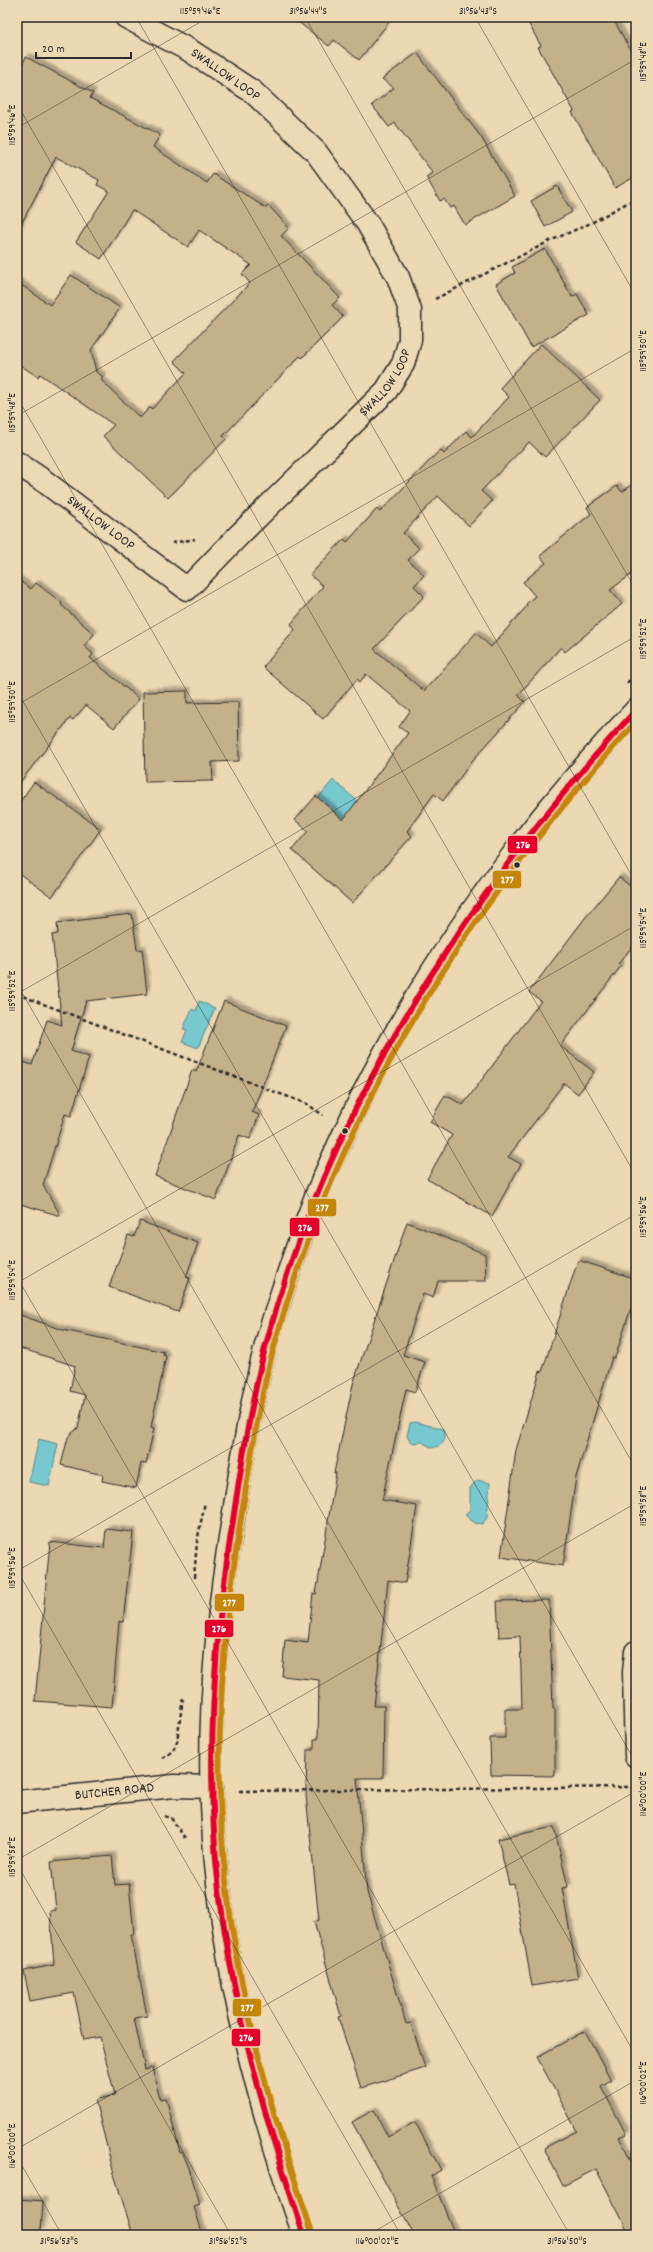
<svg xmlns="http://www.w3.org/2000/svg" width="653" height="2252" viewBox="0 0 653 2252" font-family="Dekko,sans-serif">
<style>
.water{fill:#77c8cf;stroke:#59898d}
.building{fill:#c5b189;stroke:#2b2b2b;filter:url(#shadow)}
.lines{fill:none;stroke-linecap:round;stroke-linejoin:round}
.minor-casing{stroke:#2b2b2b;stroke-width:25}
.path{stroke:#2b2b2b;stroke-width:2.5;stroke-dasharray:4 3;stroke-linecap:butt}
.minor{stroke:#ecd9b6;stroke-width:22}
.bus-1-casing{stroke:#ecd9b6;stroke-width:9}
.bus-2-casing{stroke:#ecd9b6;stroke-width:9}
.bus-1{stroke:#e4002b;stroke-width:6}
.bus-2{stroke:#c4870b;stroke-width:6}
.ticks{fill:none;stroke:#2b2b2b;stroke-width:1;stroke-opacity:0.45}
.bus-dot{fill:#2b2b2b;stroke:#ecd9b6;stroke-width:1.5}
.labels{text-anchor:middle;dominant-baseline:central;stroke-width:3;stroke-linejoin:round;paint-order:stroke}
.street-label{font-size:14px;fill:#2b2b2b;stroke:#ecd9b6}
.line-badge{stroke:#ecd9b6;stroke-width:1.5}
.badge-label{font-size:11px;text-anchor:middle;font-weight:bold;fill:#fff}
.neatline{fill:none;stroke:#2b2b2b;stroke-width:1.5}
.ticks-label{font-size:10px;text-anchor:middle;fill:#2b2b2b}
</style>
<defs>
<filter id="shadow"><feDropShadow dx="3.5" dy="-3.5" stdDeviation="1" flood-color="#0004"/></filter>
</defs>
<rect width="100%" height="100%" fill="#ecd8b2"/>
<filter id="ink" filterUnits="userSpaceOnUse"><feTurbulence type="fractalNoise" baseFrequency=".025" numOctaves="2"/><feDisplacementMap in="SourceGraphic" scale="8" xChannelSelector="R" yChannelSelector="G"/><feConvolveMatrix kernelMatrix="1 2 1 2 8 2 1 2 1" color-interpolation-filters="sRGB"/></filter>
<g filter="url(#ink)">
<!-- water -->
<g class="water">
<path d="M 333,780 L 363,806 L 348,824 L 318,798 Z"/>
<path d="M 199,1001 L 215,1008 L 198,1048 L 182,1042 L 187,1030 L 183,1029 L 192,1009 L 196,1011 Z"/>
<path d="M 415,1422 L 443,1429 C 449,1440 442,1446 432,1448 L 422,1442 L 411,1443 L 407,1436 L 410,1423 Z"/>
<path d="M 39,1439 L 58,1444 L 49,1486 L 29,1482 Z"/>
<path d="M 477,1480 L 490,1483 L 487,1518 L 482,1524 L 475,1523 L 466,1516 L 466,1513 L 470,1510 L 470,1488 Z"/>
</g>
<!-- building -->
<g class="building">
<path d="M 292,17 L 393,17 L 359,60 L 334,40 L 329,46 Z"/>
<path d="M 525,17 L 612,17 L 636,60 L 636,176 L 615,188 L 572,112 L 574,111 L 538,47 L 541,46 Z"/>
<path d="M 417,53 L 481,137 L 515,196 L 465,225 L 454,206 L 450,208 L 444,199 L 440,201 L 426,177 L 433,173 L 395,123 L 389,127 L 372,105 L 394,88 L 382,79 Z"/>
<path d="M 26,57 L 93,93 L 90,98 L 160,135 L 153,147 L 207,183 L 213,174 L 266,208 L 269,206 L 289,228 L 281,236 L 340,298 L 332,305 L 343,317 L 302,358 L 300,356 L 223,436 L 226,439 L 168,498 L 103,436 L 114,425 L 40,374 L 38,377 L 17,363 L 17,282 L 50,305 L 71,275 L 120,308 L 91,350 L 96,372 L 103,377 L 101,380 L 140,418 L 150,407 L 152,409 L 186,373 L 174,361 L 250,283 L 242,274 L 251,265 L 199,230 L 188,247 L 132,210 L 101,259 L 76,242 L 109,191 L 97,185 L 99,180 L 56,157 L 17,232 L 17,75 Z"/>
<path d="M 557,186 L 572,212 L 545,227 L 531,201 Z"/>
<path d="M 545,249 L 572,297 L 577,294 L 589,315 L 531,347 L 496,284 L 515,273 L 512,267 Z"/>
<path d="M 541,344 L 600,400 L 545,457 L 529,442 L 481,491 L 492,501 L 469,526 L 438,496 L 403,533 L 419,548 L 408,560 L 424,575 L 414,586 L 424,596 L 374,649 L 424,691 L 476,633 L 491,647 L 527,606 L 526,604 L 535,596 L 523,582 L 546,563 L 540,556 L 591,514 L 587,507 L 617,486 L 622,492 L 636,482 L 636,571 L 610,590 L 622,604 L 565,652 L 561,647 L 518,695 L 525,702 L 472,761 L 443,801 L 434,794 L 407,831 L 412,836 L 352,903 L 292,850 L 308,831 L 295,820 L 316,796 L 343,820 L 408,733 L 399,727 L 410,711 L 366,674 L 360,682 L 357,679 L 323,719 L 263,667 L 295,630 L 291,624 L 323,586 L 310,575 L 344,539 L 347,542 L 377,509 L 380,512 L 440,450 L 444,454 L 466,431 L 472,437 L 509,397 L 500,388 Z"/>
<path d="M 17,579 L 31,589 L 36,583 L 62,603 L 61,605 L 94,634 L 84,646 L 93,654 L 90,658 L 139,699 L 114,728 L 86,705 L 73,720 L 70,718 L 17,786 Z"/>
<path d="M 187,691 L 187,703 L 238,702 L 239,761 L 212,762 L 213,781 L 145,782 L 143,692 Z"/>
<path d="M 34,782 L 101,829 L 52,897 L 17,872 L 17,806 Z"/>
<path d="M 619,877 L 636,891 L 636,942 L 618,964 L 621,966 L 560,1046 L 594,1072 L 578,1094 L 564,1083 L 508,1157 L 521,1164 L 492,1216 L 427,1179 L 452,1135 L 430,1122 L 445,1095 L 463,1105 L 541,1001 L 529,992 L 585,918 Z"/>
<path d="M 132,914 L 137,950 L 142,949 L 147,994 L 86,1001 L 71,1051 L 89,1057 L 71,1116 L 65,1114 L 43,1185 L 61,1216 L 17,1203 L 17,1060 L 32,1065 L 47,1020 L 62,1025 L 52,935 L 58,934 L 57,923 Z"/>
<path d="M 224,1001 L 286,1026 L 252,1112 L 259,1115 L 250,1139 L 239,1135 L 216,1200 L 155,1176 L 192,1070 L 196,1072 Z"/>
<path d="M 140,1221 L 198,1243 L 186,1277 L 190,1278 L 178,1312 L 109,1287 L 128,1235 L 134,1237 Z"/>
<path d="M 407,1222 L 485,1254 L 486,1281 L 438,1281 L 433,1298 L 423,1294 L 403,1355 L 425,1362 L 415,1392 L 406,1389 L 382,1500 L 417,1506 L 405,1583 L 388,1580 L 374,1706 L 384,1706 L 383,1778 L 357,1778 L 367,1892 L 406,2024 L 411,2023 L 425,2068 L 361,2088 L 338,2017 L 341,2016 L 314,1922 L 319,1920 L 306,1796 L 307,1750 L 314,1750 L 314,1739 L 318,1739 L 319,1680 L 282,1676 L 285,1640 L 308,1643 L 313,1593 L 316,1594 L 336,1473 L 334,1473 L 353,1384 Z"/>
<path d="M 578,1260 L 636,1279 L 636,1292 L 615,1358 L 612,1357 L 576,1477 L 563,1566 L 501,1557 L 516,1450 L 540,1371 L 542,1372 Z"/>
<path d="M 17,1314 L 63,1330 L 164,1352 L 163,1355 L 166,1356 L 151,1427 L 154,1428 L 146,1464 L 141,1463 L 136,1488 L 102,1481 L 103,1475 L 61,1465 L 68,1437 L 78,1428 L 85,1395 L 70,1391 L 75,1366 L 17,1347 Z"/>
<path d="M 106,1529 L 133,1532 L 123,1622 L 119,1621 L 112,1707 L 35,1701 L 50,1542 L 104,1548 Z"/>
<path d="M 549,1600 L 553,1709 L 555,1709 L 555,1776 L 491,1775 L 490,1738 L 505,1738 L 505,1709 L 522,1709 L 520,1636 L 499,1637 L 497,1601 Z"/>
<path d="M 554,1827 L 568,1887 L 562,1888 L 578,1978 L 532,1986 L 514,1884 L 509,1885 L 498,1839 Z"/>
<path d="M 112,1856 L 115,1885 L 129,1884 L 134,1934 L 131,1934 L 147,2016 L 134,2018 L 145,2070 L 152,2068 L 160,2099 L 166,2098 L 180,2152 L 182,2151 L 189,2168 L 200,2205 L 194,2207 L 203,2235 L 133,2235 L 114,2174 L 95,2100 L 115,2095 L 100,2037 L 84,2040 L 74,1993 L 30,2001 L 24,1971 L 54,1965 L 50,1911 L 56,1910 L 51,1862 Z"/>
<path d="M 585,2031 L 611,2080 L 601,2086 L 626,2134 L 619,2137 L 636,2170 L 636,2235 L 630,2235 L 596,2169 L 563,2186 L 544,2148 L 577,2131 L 537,2057 Z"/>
<path d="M 374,2110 L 388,2137 L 415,2122 L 441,2170 L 431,2176 L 455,2235 L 414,2235 L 352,2122 Z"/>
<path d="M 17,2199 L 43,2201 L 41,2231 L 17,2230 Z"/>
</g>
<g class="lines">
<defs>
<g id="minor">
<path id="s1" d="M 17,463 L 44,481 L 187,589 L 239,535 L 386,391 L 403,364 L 410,340 L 410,310 L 398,277 L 368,224 L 316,152 L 253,92 L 189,50 L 126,17"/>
<path d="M 636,1652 L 634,1672 L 636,1756"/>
<path id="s2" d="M 17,1802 L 174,1786 L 212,1787"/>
<path d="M 304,2235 C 259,2107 224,1976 214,1840 C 206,1732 215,1626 233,1519 C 243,1453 253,1388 272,1324 C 285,1282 299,1240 315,1199 C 323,1178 333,1158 342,1138 C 414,981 517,835 636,710"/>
</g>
</defs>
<!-- minor casing -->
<use href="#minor" class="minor-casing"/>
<!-- path -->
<g class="path">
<path d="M 435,299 L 552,240 L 591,223 L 636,198"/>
<path d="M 172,543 L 195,539"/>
<path d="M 627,683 L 636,673"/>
<path d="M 17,994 L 307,1104 L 323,1115"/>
<path d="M 194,1578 L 197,1542 L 205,1502"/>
<path d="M 162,1758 L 172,1752 L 177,1742 L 183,1697"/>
<path d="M 239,1791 L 636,1787"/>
<path d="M 164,1816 L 171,1818 L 185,1838"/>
</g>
<!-- minor -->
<use href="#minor" class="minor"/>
<defs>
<path id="bus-1" d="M 304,2235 C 266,2123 233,2008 219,1890 C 205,1768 213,1647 232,1527 C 241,1467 250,1407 265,1348 C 329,1105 468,893 636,710"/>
<path id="bus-2" d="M 312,2232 C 274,2121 241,2008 227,1891 C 212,1768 221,1646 240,1524 C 250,1464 258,1405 274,1347 C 338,1110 472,901 636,722"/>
</defs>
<!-- bus-1 casing -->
<use href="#bus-1" class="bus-1-casing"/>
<!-- bus-2 casing -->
<use href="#bus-2" class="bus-2-casing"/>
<!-- bus-1 -->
<use href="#bus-1" class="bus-1"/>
<!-- bus-2 -->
<use href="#bus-2" class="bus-2"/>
</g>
</g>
<!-- ticks -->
<path class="ticks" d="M 136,17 L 636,883M 305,17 L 636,590M 475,17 L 636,296M 17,104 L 636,1176M 17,128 L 209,17M 17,397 L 636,1469M 17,416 L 636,59M 17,691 L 636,1763M 17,705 L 636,348M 17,984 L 636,2056M 17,994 L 636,636M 17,1277 L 570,2235M 17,1283 L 636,925M 17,1570 L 401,2235M 17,1571 L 636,1214M 17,1860 L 636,1503M 17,1864 L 231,2235M 17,2149 L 636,1791M 17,2157 L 62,2235M 368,2235 L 636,2080"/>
<!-- markers -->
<g class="bus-dot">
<circle cx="517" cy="865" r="3.5"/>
<circle cx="345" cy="1131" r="3.5"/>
</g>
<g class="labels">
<!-- street labels -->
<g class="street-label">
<text transform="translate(225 75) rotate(35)">SWALLOW LOOP</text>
<text stroke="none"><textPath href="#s1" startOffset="499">SWALLOW LOOP</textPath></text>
<text stroke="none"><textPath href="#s1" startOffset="103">SWALLOW LOOP</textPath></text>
<text stroke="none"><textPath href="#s2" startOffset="98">BUTCHER ROAD</textPath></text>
</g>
</g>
<g class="line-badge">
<rect x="507" y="835" width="31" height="19" rx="4" fill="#e4002b"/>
<rect x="492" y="870" width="30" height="19" rx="4" fill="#c4870b"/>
<rect x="307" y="1198" width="30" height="19" rx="4" fill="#c4870b"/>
<rect x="289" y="1217" width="31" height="20" rx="4" fill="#e4002b"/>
<rect x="214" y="1593" width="31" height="19" rx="4" fill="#c4870b"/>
<rect x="204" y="1619" width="30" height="19" rx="4" fill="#e4002b"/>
<rect x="232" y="1998" width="30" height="19" rx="4" fill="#c4870b"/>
<rect x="231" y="2028" width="30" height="19" rx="4" fill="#e4002b"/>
</g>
<g class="badge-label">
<text x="523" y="848">276</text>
<text x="507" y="883">277</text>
<text x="322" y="1211">277</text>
<text x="305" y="1231">276</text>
<text x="229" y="1606">277</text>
<text x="219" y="1632">276</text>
<text x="247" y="2011">277</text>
<text x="246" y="2041">276</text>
</g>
<!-- margin -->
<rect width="653" height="2252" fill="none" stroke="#ecd9b6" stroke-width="44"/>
<!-- scale -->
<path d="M36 52v6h95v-6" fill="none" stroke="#2b2b2b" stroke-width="2"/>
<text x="42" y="52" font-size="12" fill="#2b2b2b" stroke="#ecd9b6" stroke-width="3" paint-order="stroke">20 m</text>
<rect x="22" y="22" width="609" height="2208" class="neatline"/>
<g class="ticks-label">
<text x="200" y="14">115°59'46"E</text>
<text x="308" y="14">31°56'44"S</text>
<text x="478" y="14">31°56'43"S</text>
<text transform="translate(642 62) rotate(-90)" y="4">115°59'48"E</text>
<text transform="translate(11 125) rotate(-90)" y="4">115°59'46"E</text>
<text transform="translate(642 351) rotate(-90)" y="4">115°59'50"E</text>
<text transform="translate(11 413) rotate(-90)" y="4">115°59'48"E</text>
<text transform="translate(642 639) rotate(-90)" y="4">115°59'52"E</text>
<text transform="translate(11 702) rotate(-90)" y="4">115°59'50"E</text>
<text transform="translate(642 928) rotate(-90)" y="4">115°59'54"E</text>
<text transform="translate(11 991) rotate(-90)" y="4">115°59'52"E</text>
<text transform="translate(642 1217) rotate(-90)" y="4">115°59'56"E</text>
<text transform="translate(11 1280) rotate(-90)" y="4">115°59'54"E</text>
<text transform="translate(642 1506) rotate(-90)" y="4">115°59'58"E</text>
<text transform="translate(11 1568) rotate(-90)" y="4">115°59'56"E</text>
<text transform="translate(642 1794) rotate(-90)" y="4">116°00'00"E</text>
<text transform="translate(11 1857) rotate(-90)" y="4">115°59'58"E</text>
<text transform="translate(642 2083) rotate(-90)" y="4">116°00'02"E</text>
<text transform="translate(11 2146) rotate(-90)" y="4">116°00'00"E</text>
<text x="59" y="2244">31°56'53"S</text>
<text x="228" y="2244">31°56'52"S</text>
<text x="377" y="2244">116°00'02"E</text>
<text x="567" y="2244">31°56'50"S</text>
</g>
</svg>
